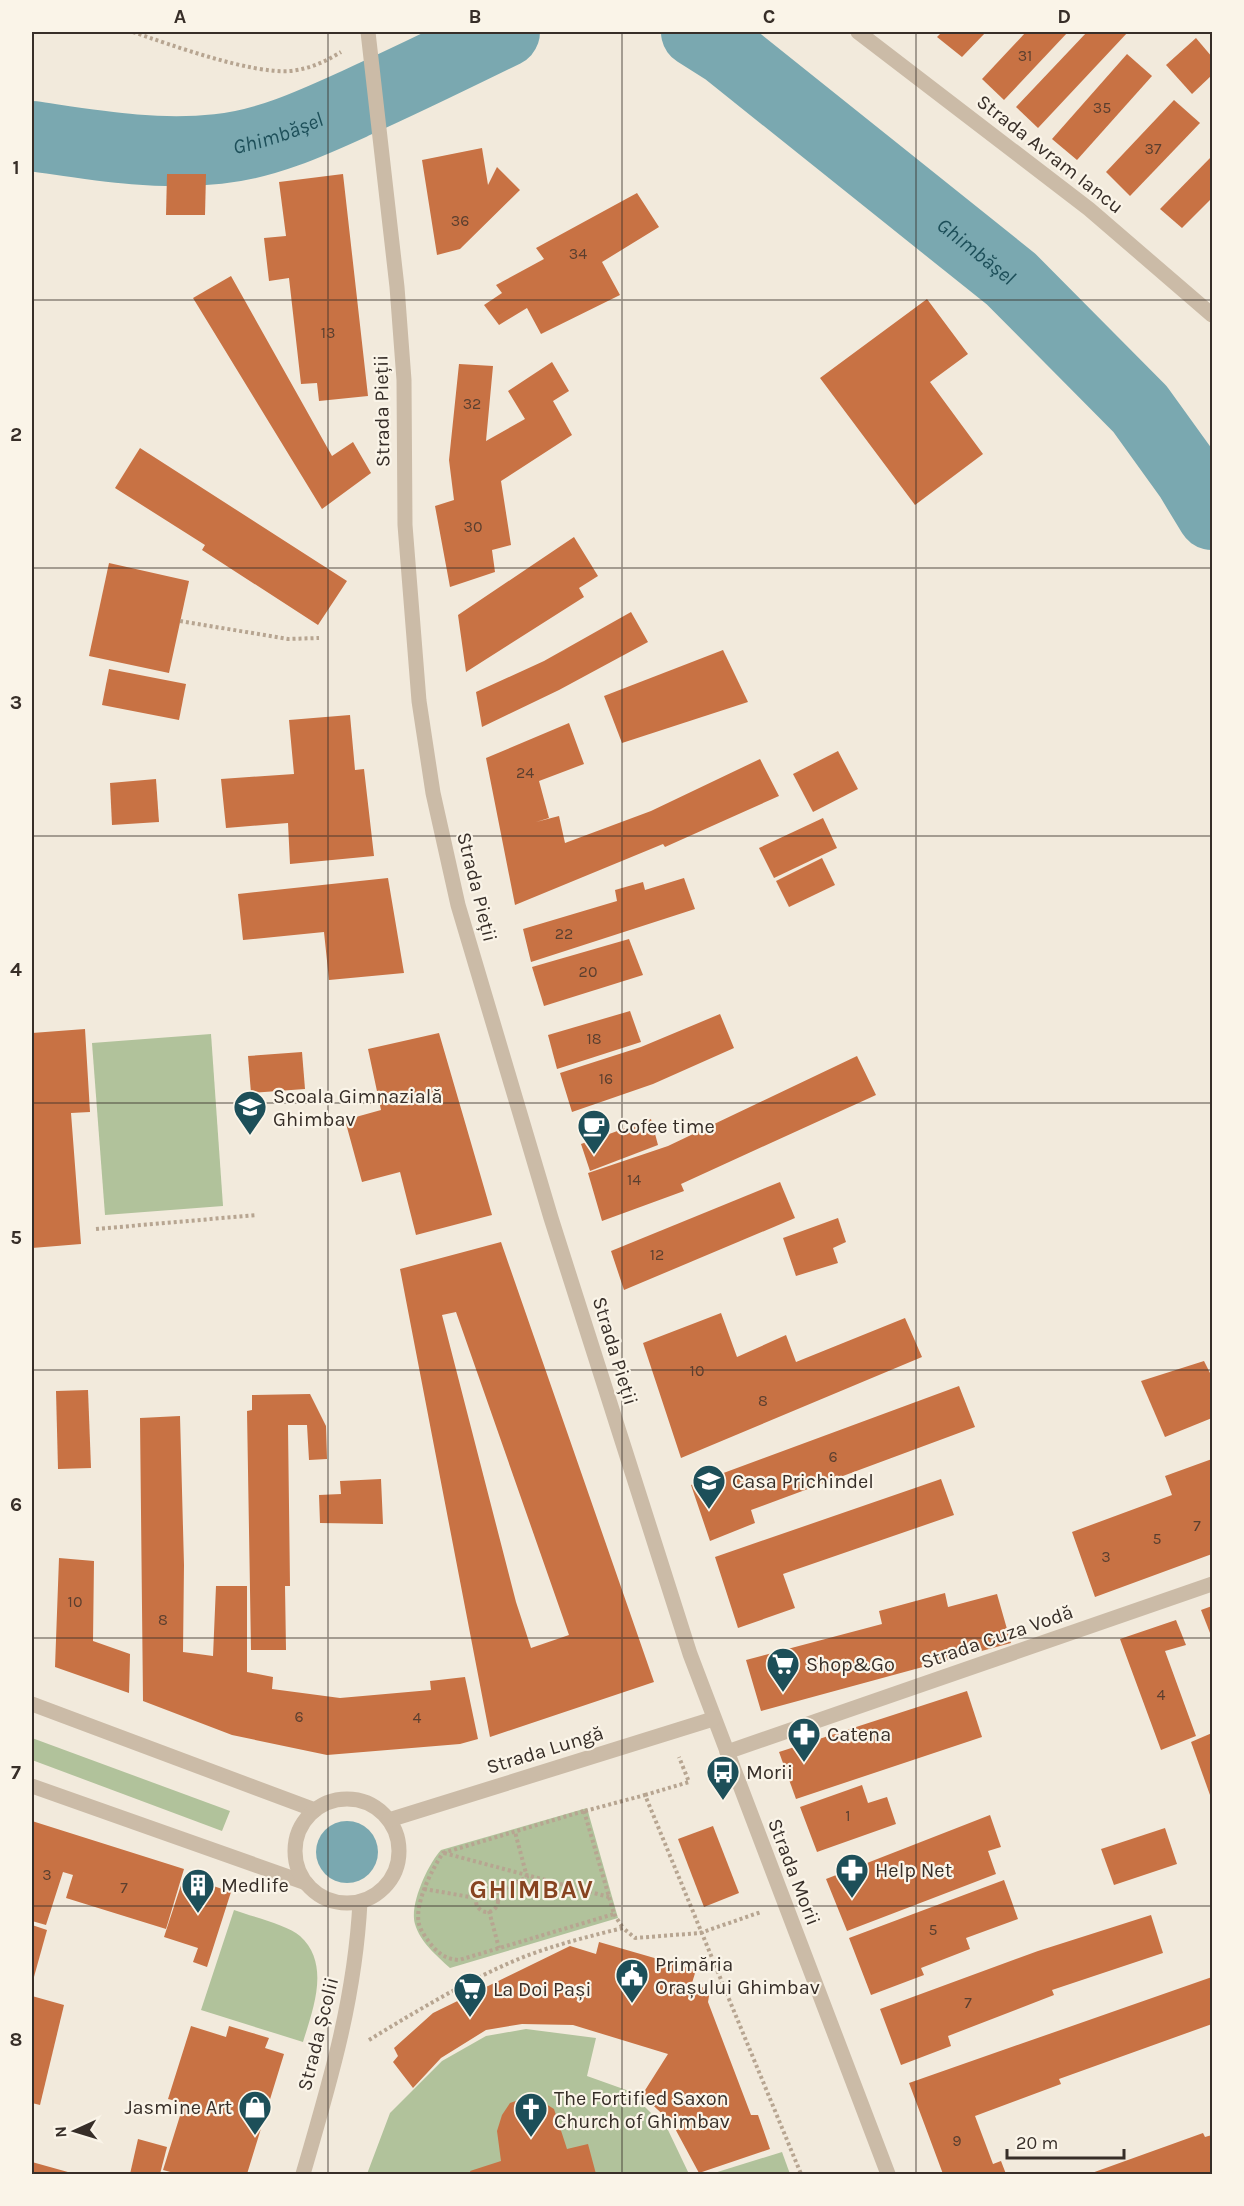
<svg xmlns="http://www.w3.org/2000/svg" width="1244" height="2206" viewBox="0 0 1244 2206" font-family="Karla,sans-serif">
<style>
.green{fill:#b1c29b}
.water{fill:#7aa8b0}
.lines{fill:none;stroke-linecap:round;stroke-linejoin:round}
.river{stroke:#7aa8b0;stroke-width:70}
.building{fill:#c87244;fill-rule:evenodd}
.path{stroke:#b7a591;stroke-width:4;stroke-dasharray:3 3;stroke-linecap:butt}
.minor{stroke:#cbbba7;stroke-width:15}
.tertiary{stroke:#cbbba7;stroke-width:15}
.grid{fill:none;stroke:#372e28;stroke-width:1.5;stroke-opacity:0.55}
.labels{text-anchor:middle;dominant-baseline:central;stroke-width:4.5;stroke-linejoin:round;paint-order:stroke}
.number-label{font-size:16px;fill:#5b3f2f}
.street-label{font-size:20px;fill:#372e28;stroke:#faf4e8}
.poi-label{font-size:20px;fill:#372e28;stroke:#faf4e8;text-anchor:start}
.water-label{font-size:21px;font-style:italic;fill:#1d4f59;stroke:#faf4e8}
.district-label{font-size:26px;font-weight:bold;letter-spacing:1.5px;fill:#874320;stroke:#faf4e8}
.neatline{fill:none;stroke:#372e28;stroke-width:2}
.grid-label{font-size:20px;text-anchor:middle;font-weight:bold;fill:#372e28}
</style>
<rect width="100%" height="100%" fill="#f2eadc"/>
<!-- green -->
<g class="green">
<path d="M 211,1034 L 223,1206 L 105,1215 L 92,1043 Z"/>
<path d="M 32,1738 L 230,1811 L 222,1831 L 32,1760 Z"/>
<path d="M 587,1808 L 618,1918 L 450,1968 C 437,1956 420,1942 415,1924 C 409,1905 428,1864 441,1850 Z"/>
<path d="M 234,1910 C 250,1916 288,1925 300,1936 C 331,1964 313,2009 303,2042 L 201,2010 Z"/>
<path d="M 526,2029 L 596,2038 L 587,2076 L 629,2091 L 668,2130 L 689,2174 L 367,2174 L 390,2113 L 442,2061 L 486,2036 Z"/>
<path d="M 782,2152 L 790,2174 L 711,2174 Z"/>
</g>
<!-- water -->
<circle class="water" cx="347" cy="1852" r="31"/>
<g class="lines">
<!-- river -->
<g class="river">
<path id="s1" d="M 696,32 L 726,51 L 1011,279 L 1140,409 L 1189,477 L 1212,515"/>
<path id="s2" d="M 32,136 C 94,145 155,156 218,149 C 267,144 312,123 356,103 C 407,80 456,56 505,32"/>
</g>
</g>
<!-- building -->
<g class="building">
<path d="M 942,32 L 986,32 L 962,57 L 937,37 Z"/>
<path d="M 1026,32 L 1068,32 L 1004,100 L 982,79 Z"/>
<path d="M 1087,32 L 1128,32 L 1038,128 L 1016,107 Z"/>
<path d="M 1196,38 L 1212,57 L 1212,75 L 1192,94 L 1166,65 Z"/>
<path d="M 1127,54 L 1152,76 L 1077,160 L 1052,139 Z"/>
<path d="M 1174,100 L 1200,123 L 1130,196 L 1106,172 Z"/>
<path d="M 482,148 L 488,185 L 497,167 L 520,190 L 460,249 L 437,255 L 422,160 Z"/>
<path d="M 1212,156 L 1212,198 L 1182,228 L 1160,209 Z"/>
<path d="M 167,174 L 206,174 L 205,215 L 166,215 Z"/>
<path d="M 343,174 L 368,396 L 319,401 L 317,383 L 301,384 L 289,278 L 269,281 L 264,238 L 286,236 L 279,182 Z"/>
<path d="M 637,193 L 659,227 L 602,262 L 620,295 L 541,334 L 527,308 L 499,325 L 484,305 L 502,293 L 496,285 L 544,259 L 536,248 Z"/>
<path d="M 231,276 L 332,456 L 353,442 L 371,473 L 322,509 L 193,298 Z"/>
<path d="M 927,299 L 968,354 L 930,382 L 983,454 L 915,505 L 820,378 Z"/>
<path d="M 552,362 L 569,391 L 553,401 L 572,435 L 501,481 L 511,545 L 492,550 L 495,572 L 450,587 L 435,506 L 454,500 L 449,460 L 459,364 L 493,366 L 486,441 L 525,419 L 508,391 Z"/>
<path d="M 140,448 L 347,581 L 318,625 L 202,550 L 205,545 L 115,488 Z"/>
<path d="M 574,537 L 598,576 L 579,588 L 584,597 L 466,672 L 458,615 Z"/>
<path d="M 109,563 L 189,581 L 169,673 L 89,656 Z"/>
<path d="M 631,612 L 648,642 L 559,690 L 482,727 L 476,692 L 544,661 Z"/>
<path d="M 723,650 L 748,702 L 622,743 L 604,696 Z"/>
<path d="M 109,669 L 186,684 L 179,720 L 102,705 Z"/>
<path d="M 350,715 L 355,770 L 364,769 L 374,856 L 290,864 L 288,823 L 226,828 L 221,779 L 294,774 L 289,720 Z"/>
<path d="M 569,723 L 584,764 L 539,781 L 549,818 L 536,822 L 559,816 L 565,843 L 651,811 L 760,759 L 779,796 L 665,847 L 663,844 L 515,905 L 486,758 Z"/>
<path d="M 838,751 L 858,789 L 813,812 L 793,774 Z"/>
<path d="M 156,779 L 159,822 L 112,825 L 110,783 Z"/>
<path d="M 823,818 L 837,848 L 774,878 L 759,848 Z"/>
<path d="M 822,858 L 835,885 L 789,907 L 776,881 Z"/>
<path d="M 388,878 L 404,973 L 329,980 L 324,932 L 243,940 L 238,894 Z"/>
<path d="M 684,878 L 695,909 L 531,962 L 523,929 L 617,901 L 615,890 L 643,882 L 645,890 Z"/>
<path d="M 629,939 L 643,975 L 544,1006 L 532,967 Z"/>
<path d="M 630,1011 L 641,1042 L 557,1069 L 548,1035 Z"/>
<path d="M 720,1014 L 734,1048 L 653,1084 L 572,1112 L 560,1073 L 641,1047 Z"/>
<path d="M 85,1029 L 90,1112 L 71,1113 L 81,1244 L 32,1248 L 32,1033 Z"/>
<path d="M 439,1033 L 492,1215 L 416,1235 L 400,1172 L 362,1182 L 345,1120 L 381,1110 L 368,1049 Z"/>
<path d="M 302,1052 L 305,1089 L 251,1093 L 248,1056 Z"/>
<path d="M 857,1056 L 876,1095 L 681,1184 L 684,1191 L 602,1221 L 588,1173 L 668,1146 Z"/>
<path d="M 651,1119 L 658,1145 L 590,1171 L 581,1144 Z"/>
<path d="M 780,1182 L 795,1218 L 624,1290 L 611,1251 Z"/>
<path d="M 838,1218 L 846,1242 L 833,1248 L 838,1263 L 796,1276 L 783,1238 Z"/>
<path d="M 501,1242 L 654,1682 L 490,1737 L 400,1269 ZM 456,1312 L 569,1635 L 531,1648 L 516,1602 L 442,1315 Z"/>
<path d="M 721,1313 L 737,1357 L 786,1335 L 796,1362 L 905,1318 L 922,1357 L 681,1458 L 643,1343 Z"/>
<path d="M 1204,1361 L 1212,1377 L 1212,1418 L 1165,1437 L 1141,1381 Z"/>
<path d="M 959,1386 L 975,1427 L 751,1510 L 755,1523 L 710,1541 L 691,1485 Z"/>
<path d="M 88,1390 L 91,1468 L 58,1469 L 56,1391 Z"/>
<path d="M 310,1394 L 326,1426 L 327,1459 L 309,1460 L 307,1425 L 288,1425 L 290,1586 L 285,1586 L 286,1650 L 251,1650 L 247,1411 L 252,1410 L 252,1395 Z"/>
<path d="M 180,1416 L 184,1565 L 183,1652 L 213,1656 L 216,1586 L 247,1586 L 247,1672 L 273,1677 L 272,1689 L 340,1698 L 431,1690 L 430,1681 L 465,1677 L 478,1739 L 460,1744 L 327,1755 L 232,1735 L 143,1701 L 140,1418 Z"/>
<path d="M 1212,1459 L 1212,1554 L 1095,1597 L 1072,1532 L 1172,1495 L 1165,1476 Z"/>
<path d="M 381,1479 L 383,1524 L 320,1523 L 319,1495 L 341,1494 L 340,1481 Z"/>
<path d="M 941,1479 L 954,1515 L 783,1574 L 795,1608 L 738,1628 L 715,1557 Z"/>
<path d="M 59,1558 L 94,1561 L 93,1641 L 130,1654 L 129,1693 L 55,1667 Z"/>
<path d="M 945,1593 L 948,1607 L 997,1594 L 1011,1643 L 761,1711 L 746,1660 L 882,1624 L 879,1611 Z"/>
<path d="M 1212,1606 L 1212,1638 L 1201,1610 Z"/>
<path d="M 1176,1620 L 1186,1645 L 1165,1651 L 1196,1736 L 1161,1750 L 1120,1639 Z"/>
<path d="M 967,1691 L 982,1737 L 796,1799 L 779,1752 Z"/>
<path d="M 1212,1733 L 1212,1794 L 1210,1795 L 1191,1742 Z"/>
<path d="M 862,1785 L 868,1803 L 887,1797 L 896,1824 L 817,1852 L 800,1807 Z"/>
<path d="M 990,1815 L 1001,1847 L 988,1851 L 996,1874 L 847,1931 L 826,1879 Z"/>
<path d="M 32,1821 L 184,1869 L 166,1929 L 66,1898 L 73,1875 L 63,1872 L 46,1925 L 32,1921 Z"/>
<path d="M 713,1826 L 739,1893 L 704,1907 L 678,1839 Z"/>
<path d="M 1165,1828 L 1177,1864 L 1114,1885 L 1101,1849 Z"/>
<path d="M 184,1876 L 231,1892 L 207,1967 L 193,1962 L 198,1948 L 164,1937 Z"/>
<path d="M 1004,1880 L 1018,1919 L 966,1938 L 970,1949 L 921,1968 L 924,1975 L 871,1995 L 849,1938 Z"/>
<path d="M 1151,1915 L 1163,1953 L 1052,1990 L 1054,1995 L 948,2036 L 951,2046 L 901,2065 L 880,2009 L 1038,1951 Z"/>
<path d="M 32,1925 L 47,1930 L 32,1984 Z"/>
<path d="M 599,1942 L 696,1970 L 692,1983 L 710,1990 L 708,2002 L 751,2115 L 758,2115 L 770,2149 L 699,2173 L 672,2123 L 642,2095 L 668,2054 L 573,2025 L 522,2024 L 486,2030 L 441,2058 L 413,2088 L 393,2062 L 398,2056 L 394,2048 L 433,2013 L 570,1946 L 596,1954 Z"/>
<path d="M 1212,1977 L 1212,2024 L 1059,2079 L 1061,2084 L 975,2116 L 993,2164 L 1001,2161 L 1006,2174 L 943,2174 L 909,2083 Z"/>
<path d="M 32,1996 L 64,2005 L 40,2105 L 32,2103 Z"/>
<path d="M 191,2026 L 226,2037 L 229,2026 L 269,2038 L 265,2048 L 284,2054 L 247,2174 L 178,2174 L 163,2170 L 184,2103 L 168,2099 Z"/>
<path d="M 524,2098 L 538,2099 L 554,2109 L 567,2149 L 588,2144 L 596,2174 L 471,2174 L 470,2171 L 501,2161 L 497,2131 L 502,2115 L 510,2103 Z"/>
<path d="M 1203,2133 L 1205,2137 L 1212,2135 L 1212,2174 L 1089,2174 Z"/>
<path d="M 138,2139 L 167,2147 L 160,2174 L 130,2174 Z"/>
<path d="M 32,2162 L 75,2174 L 32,2174 Z"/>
</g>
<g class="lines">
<!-- path -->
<g class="path">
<path d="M 133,32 C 171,45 251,74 290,71 C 309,69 325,62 341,52"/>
<path d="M 180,621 L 288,639 L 319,638"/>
<path d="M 96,1229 L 257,1215"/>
<path d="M 645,1795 L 689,1782 L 679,1757"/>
<path d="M 584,1811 L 614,1914 L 459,1960 C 448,1959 442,1956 434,1948 C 429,1942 421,1932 419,1924 C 414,1904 432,1869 443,1853 Z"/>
<path d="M 585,1811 L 645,1795 L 801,2174"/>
<path d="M 444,1853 L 609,1897"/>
<path d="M 424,1889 L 476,1898"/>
<circle cx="487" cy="1901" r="11"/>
<path d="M 495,1894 L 527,1877 L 515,1832"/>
<path d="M 489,1911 L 499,1948"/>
<path d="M 614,1914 L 623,1928"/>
<path d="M 369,2040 C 420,2009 471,1978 526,1956 C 558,1944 590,1936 623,1928 L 635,1938 L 700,1933 L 761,1912"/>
</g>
<!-- minor -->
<g class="minor">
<path d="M 858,32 L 1089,209 L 1212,315"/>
<path d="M 727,1752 L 1212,1584"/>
<path d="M 303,2174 C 330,2082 355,1999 360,1902"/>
</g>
<!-- tertiary -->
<g class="tertiary">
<path d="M 368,32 L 397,287 L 404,380 L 405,525 L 419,701 L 433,793 L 458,905 L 551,1218 L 690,1654 L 888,2174"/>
<path d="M 32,1704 L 315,1810"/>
<path d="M 32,1786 L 306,1883"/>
<circle cx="347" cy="1851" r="52"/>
<path d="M 389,1820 L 713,1719"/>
</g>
</g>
<!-- grid -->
<path class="grid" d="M 328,32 L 328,2174M 622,32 L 622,2174M 916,32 L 916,2174M 32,300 L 1212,300M 32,568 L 1212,568M 32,836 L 1212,836M 32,1103 L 1212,1103M 32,1370 L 1212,1370M 32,1638 L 1212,1638M 32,1906 L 1212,1906"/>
<!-- icons -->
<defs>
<symbol id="school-pin" viewBox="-11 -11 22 30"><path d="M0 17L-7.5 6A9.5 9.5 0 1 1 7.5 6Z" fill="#1d4f59" stroke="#faf4e8"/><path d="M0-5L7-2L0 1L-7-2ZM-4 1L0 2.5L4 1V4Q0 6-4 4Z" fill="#fff"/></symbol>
<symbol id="cafe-pin" viewBox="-11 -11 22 30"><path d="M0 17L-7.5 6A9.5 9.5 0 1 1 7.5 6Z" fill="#1d4f59" stroke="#faf4e8"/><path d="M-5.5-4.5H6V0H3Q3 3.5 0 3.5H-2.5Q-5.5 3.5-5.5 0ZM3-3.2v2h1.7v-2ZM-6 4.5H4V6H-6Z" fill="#fff"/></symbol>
<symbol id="supermarket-pin" viewBox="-11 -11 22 30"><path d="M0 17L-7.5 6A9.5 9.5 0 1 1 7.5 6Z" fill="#1d4f59" stroke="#faf4e8"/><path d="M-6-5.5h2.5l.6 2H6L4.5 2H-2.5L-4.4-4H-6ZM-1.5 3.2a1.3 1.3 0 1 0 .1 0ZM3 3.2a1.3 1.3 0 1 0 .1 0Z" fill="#fff"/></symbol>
<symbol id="pharmacy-pin" viewBox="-11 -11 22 30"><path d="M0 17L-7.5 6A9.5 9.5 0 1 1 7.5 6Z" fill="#1d4f59" stroke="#faf4e8"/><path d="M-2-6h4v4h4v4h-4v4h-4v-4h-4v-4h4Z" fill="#fff"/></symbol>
<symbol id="bus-pin" viewBox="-11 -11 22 30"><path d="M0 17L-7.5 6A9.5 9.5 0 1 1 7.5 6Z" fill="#1d4f59" stroke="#faf4e8"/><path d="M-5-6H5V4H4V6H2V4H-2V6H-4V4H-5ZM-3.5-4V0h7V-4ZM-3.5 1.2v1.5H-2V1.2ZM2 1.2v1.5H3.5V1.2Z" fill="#fff"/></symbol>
<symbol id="building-pin" viewBox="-11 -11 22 30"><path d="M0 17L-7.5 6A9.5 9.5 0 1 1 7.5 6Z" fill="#1d4f59" stroke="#faf4e8"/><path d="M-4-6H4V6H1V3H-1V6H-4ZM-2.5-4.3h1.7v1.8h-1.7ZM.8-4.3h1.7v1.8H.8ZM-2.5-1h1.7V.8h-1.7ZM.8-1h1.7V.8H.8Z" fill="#fff"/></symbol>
<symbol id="civic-pin" viewBox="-11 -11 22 30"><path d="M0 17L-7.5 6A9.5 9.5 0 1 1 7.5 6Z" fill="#1d4f59" stroke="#faf4e8"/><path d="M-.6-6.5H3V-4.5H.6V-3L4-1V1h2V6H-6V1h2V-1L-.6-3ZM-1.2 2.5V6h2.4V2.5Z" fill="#fff"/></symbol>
<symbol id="shop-pin" viewBox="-11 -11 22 30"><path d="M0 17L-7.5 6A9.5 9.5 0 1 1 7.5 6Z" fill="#1d4f59" stroke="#faf4e8"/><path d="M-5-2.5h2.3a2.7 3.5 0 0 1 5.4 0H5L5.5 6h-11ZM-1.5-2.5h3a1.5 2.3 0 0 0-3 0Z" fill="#fff"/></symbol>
<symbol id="church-pin" viewBox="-11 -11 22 30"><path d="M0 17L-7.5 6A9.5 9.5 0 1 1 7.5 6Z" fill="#1d4f59" stroke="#faf4e8"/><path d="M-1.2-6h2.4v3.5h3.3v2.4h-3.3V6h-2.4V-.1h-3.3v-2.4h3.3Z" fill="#fff"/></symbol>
</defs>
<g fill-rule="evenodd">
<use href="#school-pin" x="231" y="1088" width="38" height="52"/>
<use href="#cafe-pin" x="575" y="1107" width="38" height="52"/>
<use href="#school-pin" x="690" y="1462" width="38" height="52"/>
<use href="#supermarket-pin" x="764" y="1645" width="38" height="52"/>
<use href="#pharmacy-pin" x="785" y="1715" width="38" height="52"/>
<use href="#bus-pin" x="704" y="1753" width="38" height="52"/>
<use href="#pharmacy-pin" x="833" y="1851" width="38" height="52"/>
<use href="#building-pin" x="179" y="1866" width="38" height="52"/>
<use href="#civic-pin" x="613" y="1956" width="38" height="52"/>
<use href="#supermarket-pin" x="451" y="1970" width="38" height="52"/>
<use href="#shop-pin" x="236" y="2088" width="38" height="52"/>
<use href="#church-pin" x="512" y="2090" width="38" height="52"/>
</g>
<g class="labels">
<!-- number labels -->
<g class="number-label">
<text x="1025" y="55">31</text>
<text x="1102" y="107">35</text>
<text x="1153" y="148">37</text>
<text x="460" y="220">36</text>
<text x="578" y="253">34</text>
<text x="328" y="332">13</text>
<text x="472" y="403">32</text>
<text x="473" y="526">30</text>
<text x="525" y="772">24</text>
<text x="564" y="933">22</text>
<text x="588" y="971">20</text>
<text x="594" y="1038">18</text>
<text x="606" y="1078">16</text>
<text x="634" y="1179">14</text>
<text x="657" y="1254">12</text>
<text x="697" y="1370">10</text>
<text x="763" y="1400">8</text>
<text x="833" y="1456">6</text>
<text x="1197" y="1525">7</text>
<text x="1157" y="1538">5</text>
<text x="1106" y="1556">3</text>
<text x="75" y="1601">10</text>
<text x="163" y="1619">8</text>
<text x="1161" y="1694">4</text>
<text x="299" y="1716">6</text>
<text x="417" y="1717">4</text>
<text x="848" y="1815">1</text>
<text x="47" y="1874">3</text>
<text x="124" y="1887">7</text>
<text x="933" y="1929">5</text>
<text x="968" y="2002">7</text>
<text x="957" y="2140">9</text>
</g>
<!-- street labels -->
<g class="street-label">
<text transform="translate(1050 154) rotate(38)">Strada Avram Iancu</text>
<text transform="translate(382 411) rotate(-91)">Strada Pieții</text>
<text transform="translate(477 887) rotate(76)">Strada Pieții</text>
<text transform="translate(615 1351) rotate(73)">Strada Pieții</text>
<text transform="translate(997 1637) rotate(-19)">Strada Cuza Vodă</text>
<text transform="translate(545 1750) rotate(-17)">Strada Lungă</text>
<text transform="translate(794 1872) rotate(69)">Strada Morii</text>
<text transform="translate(318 2034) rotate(-76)">Strada Școlii</text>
</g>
<!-- poi labels -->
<g class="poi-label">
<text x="273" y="1096">Scoala Gimnazială<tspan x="273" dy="23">Ghimbav</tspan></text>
<text x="617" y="1126">Cofee time</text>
<text x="732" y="1481">Casa Prichindel</text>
<text x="806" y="1664">Shop&amp;Go</text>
<text x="827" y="1734">Catena</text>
<text x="746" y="1772">Morii</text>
<text x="875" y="1870">Help Net</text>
<text x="221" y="1885">Medlife</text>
<text x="655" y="1964">Primăria<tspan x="655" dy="23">Orașului Ghimbav</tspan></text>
<text x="493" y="1989">La Doi Pași</text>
<text x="554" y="2098">The Fortified Saxon<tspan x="554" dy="23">Church of Ghimbav</tspan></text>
<text x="232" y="2107" text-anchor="end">Jasmine Art</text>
</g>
<!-- water labels -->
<g class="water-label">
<text stroke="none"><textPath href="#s2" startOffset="249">Ghimbășel</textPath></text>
<text stroke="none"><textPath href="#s1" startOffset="356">Ghimbășel</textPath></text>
</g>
<!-- district labels -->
<g class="district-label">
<text x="532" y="1889">GHIMBAV</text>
</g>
</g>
<!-- border -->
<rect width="1244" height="2206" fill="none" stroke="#faf4e8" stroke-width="66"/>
<!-- north arrow -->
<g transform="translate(75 2131) rotate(266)" stroke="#faf4e8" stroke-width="4.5" paint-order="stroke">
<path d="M0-4.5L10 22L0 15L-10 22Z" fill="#372e28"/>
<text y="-9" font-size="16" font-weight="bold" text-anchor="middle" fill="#372e28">N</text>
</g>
<!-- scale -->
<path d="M1007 2149v9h117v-9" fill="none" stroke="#372e28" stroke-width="3"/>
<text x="1016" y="2149" font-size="18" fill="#372e28" stroke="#faf4e8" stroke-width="4.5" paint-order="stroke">20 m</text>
<rect x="33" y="33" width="1178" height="2140" class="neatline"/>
<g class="grid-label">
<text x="180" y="23">A</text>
<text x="475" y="23">B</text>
<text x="769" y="23">C</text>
<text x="1064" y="23">D</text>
<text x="16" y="174">1</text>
<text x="16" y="441">2</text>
<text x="16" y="709">3</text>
<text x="16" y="976">4</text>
<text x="16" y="1244">5</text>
<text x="16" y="1511">6</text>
<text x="16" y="1779">7</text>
<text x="16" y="2046">8</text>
</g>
</svg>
